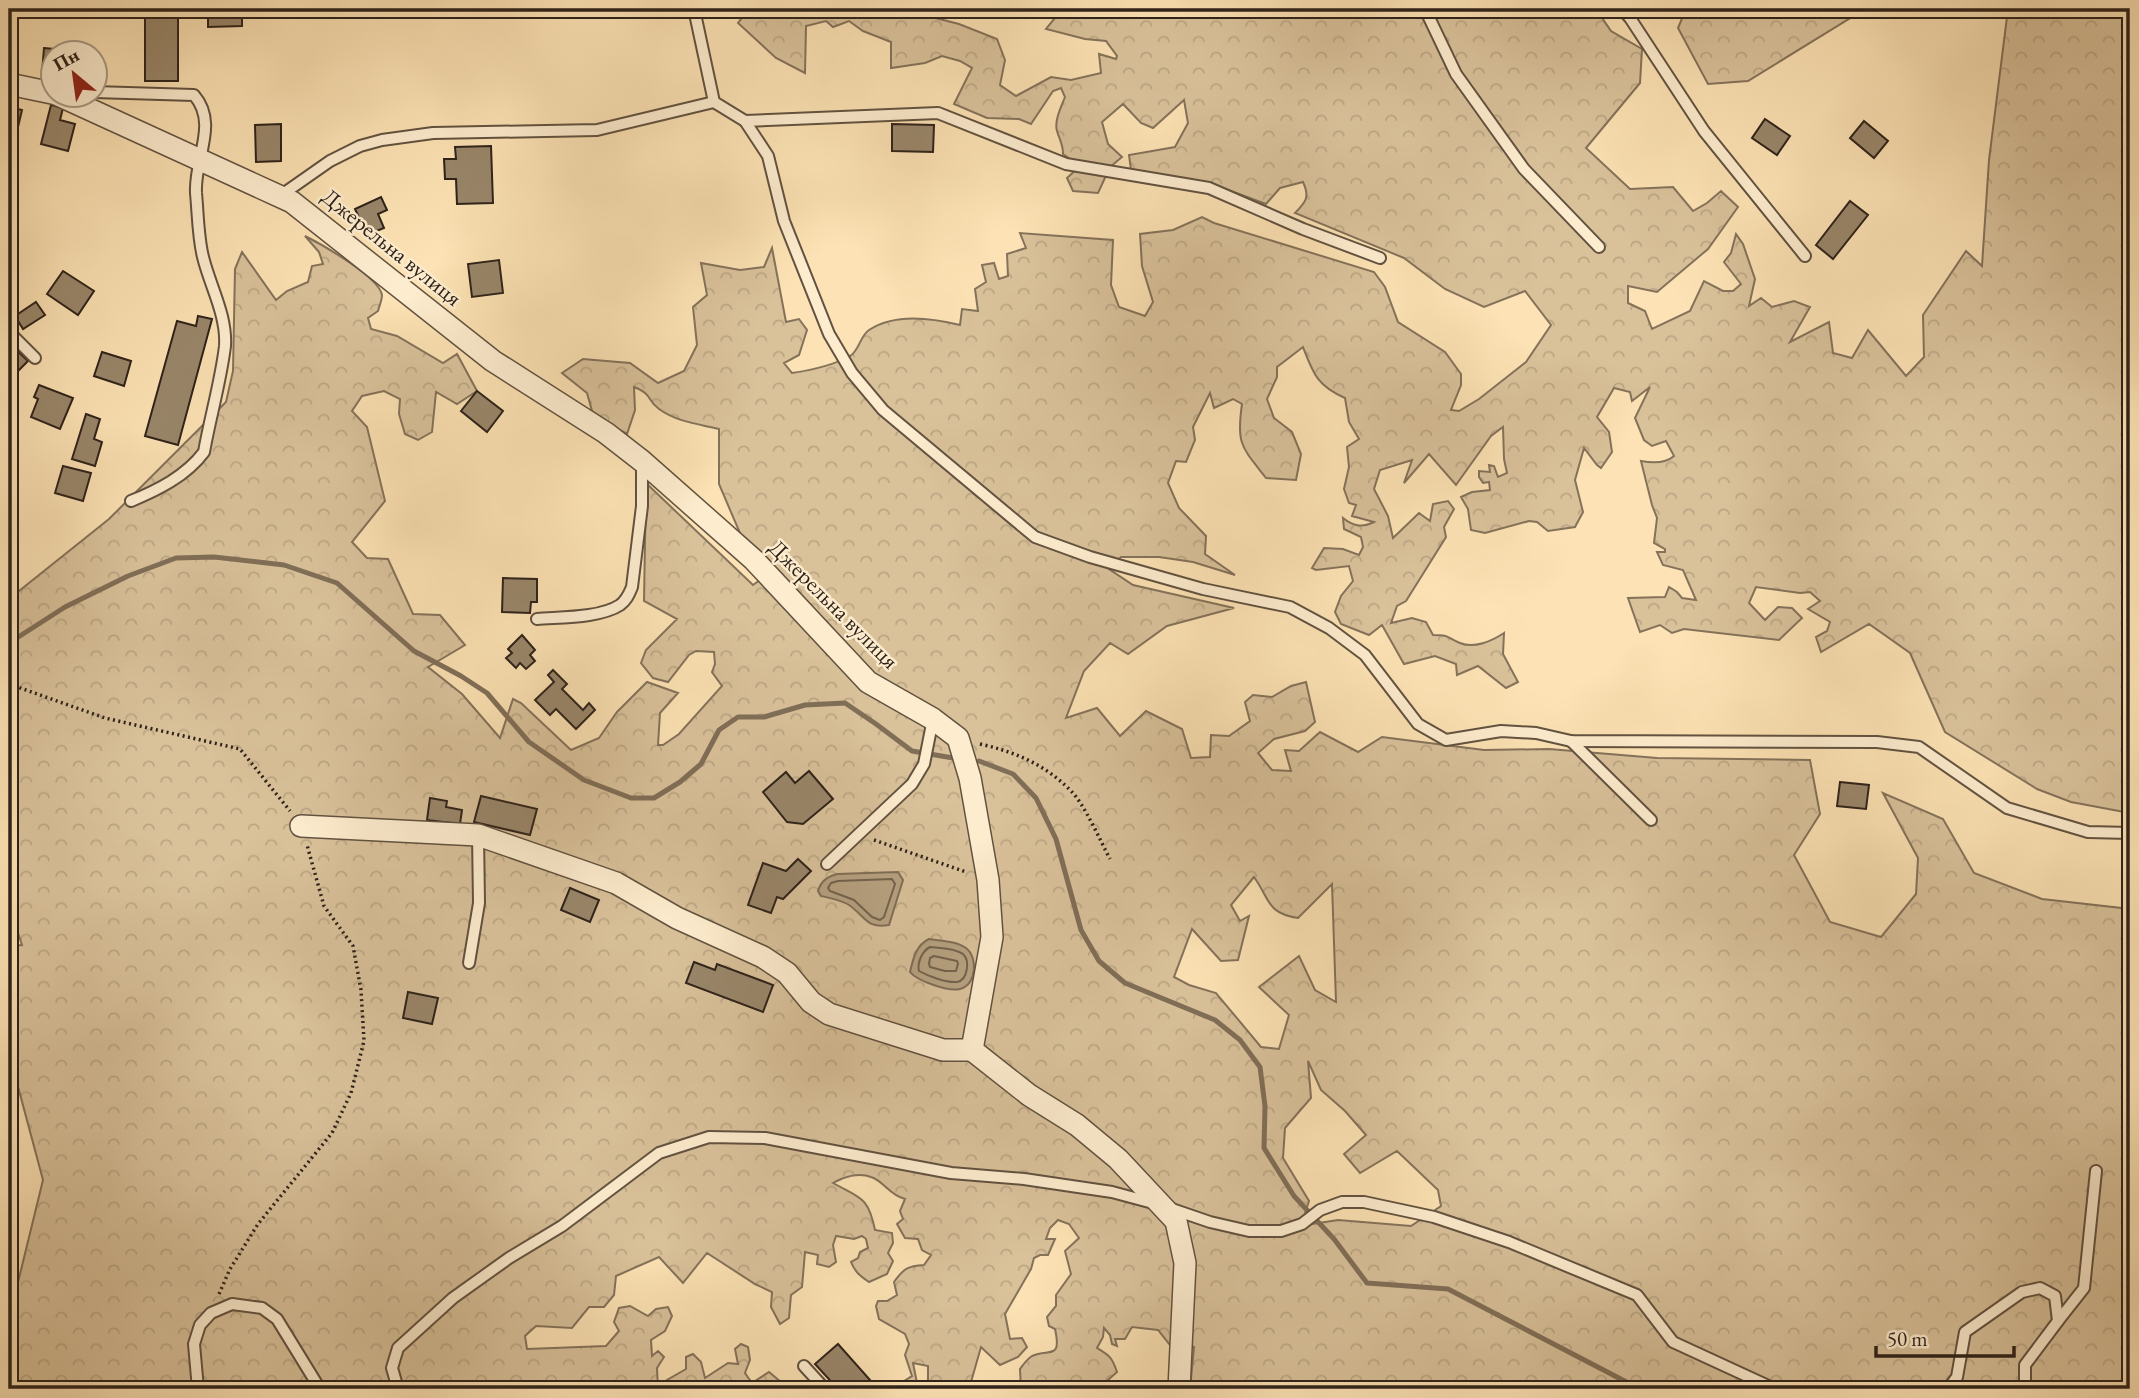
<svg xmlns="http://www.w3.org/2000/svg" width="2139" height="1398" viewBox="0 0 2139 1398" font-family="'EB Garamond',serif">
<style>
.forest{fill:url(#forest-crowns);stroke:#84725a;stroke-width:2;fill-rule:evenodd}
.water{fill:#b6a180;stroke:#806e57;stroke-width:2}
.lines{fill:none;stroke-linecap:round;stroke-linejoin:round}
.shore{stroke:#72624d;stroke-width:2}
.stream{stroke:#806e57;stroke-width:5}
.building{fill:#99866a;stroke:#2e221a;stroke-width:2}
.lane-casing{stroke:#625240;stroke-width:14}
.street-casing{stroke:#625240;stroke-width:24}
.path{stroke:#2e221a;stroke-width:3.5;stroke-dasharray:2 3.5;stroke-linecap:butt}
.lane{stroke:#fdecce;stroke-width:10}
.street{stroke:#fdecce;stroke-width:21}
.labels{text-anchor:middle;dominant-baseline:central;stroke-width:5;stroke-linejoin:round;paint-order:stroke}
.street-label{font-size:23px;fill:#2e221a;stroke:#fdecce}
</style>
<defs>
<pattern id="forest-crowns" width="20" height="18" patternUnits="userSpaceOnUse" patternTransform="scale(1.75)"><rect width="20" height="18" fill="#d9c19a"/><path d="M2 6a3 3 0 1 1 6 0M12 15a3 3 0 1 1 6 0" fill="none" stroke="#bba684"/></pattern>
</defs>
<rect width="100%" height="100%" fill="#fce2b4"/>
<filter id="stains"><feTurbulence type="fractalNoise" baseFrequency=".00286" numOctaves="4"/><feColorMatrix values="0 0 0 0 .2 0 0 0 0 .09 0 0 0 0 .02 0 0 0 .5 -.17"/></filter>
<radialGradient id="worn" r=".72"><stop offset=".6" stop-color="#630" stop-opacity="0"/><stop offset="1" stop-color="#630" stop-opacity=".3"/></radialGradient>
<!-- forest -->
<g class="forest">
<path d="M 749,9 L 855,9 L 861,13 L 872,9 L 916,9 L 920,14 L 959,24 L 997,39 L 1005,60 L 1000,85 L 1016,96 L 1051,77 L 1071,80 L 1101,73 L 1099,54 L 1116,59 L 1117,56 L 1106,41 L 1085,39 L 1046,29 L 1054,19 L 1049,9 L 1596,9 L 1611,31 L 1642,49 L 1640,83 L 1586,148 L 1630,189 L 1673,187 L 1693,211 L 1707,203 L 1721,191 L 1738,207 L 1708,249 L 1657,292 L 1628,286 L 1628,303 L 1645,311 L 1652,329 L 1690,311 L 1704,281 L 1723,291 L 1733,291 L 1741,284 L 1724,262 L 1731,253 L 1736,234 L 1743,244 L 1755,279 L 1749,306 L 1761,298 L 1772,307 L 1794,301 L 1810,307 L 1790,342 L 1829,322 L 1833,353 L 1852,358 L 1868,330 L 1906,376 L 1924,357 L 1923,315 L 1966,251 L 1982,266 L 1989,160 L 2008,9 L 2130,9 L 2130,808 L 2124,812 L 2071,802 L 2037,789 L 1945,732 L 1910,653 L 1869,624 L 1821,652 L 1816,637 L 1827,631 L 1830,622 L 1808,609 L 1820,601 L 1810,592 L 1800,593 L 1756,587 L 1749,603 L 1765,620 L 1778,607 L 1792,608 L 1802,618 L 1779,640 L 1684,629 L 1672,633 L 1660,625 L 1640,632 L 1628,598 L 1665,597 L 1669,587 L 1677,592 L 1682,598 L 1696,600 L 1683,570 L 1663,565 L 1657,552 L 1665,552 L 1665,549 L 1654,543 L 1657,518 L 1652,505 L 1641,461 C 1652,463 1665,464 1674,456 L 1666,441 L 1652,446 L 1644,440 L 1635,418 L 1650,387 L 1632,401 L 1630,392 L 1614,388 L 1597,417 L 1609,432 L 1612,452 L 1601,468 L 1597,465 L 1584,448 L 1575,480 L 1583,512 L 1575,527 L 1548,531 L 1537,522 L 1529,521 L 1485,533 L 1471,530 L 1468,509 L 1461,497 L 1472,492 L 1490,490 L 1489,482 L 1483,483 L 1479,477 L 1479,471 L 1490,472 L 1489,465 L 1494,466 L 1498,477 L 1507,473 L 1504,459 L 1503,427 L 1491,436 L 1456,485 L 1429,454 L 1404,483 L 1412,460 L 1380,470 L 1374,489 L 1388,516 L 1393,538 L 1419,513 L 1430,521 L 1433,504 L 1448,501 L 1454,509 L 1444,527 L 1446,537 L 1406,601 L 1397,606 L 1391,623 L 1412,618 L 1426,622 L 1433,635 C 1451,635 1445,637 1460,643 C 1474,649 1492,641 1504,633 L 1503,654 L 1518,682 L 1506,688 L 1478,666 L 1457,675 L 1456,664 L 1435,656 L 1404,664 L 1382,625 L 1369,635 L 1341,624 L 1335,612 L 1341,596 L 1353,581 L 1349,566 L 1316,570 L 1312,568 L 1324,548 L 1343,549 L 1359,555 L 1363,547 L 1361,537 L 1344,529 L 1343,518 C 1353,526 1362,528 1374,522 L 1352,516 L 1356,505 L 1349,503 L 1344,489 L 1349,467 L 1347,447 L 1359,439 L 1349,422 L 1345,398 C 1317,386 1313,373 1303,347 L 1277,367 L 1277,377 L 1267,399 L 1274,418 L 1292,432 L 1301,454 L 1296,480 L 1266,478 C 1242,447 1236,445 1242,404 L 1233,399 L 1214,408 L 1210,393 L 1193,427 L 1195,440 L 1186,462 L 1176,461 L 1168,483 L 1179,508 L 1206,536 L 1205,554 L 1235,575 L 1193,562 L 1159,557 L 1121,557 L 1109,569 L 1133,585 L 1234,608 L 1167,626 L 1128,654 L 1110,643 L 1084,671 L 1066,718 L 1097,708 L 1120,736 L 1146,711 L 1182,729 L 1191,758 L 1210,757 L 1211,735 L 1229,736 L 1250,721 L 1245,702 L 1253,695 L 1272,697 L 1291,686 L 1306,682 L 1315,722 L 1305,731 L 1274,739 L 1258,753 L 1272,770 L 1291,771 L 1285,750 L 1299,751 L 1320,732 L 1358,752 L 1382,737 L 1484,750 L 1549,749 L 1657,758 L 1810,760 L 1820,814 L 1794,855 L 1830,922 L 1881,937 L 1916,894 L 1918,858 L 1883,793 L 1943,819 L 1974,873 L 2042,899 L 2130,909 L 2130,1389 L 1190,1389 L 1194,1347 L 1170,1345 L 1158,1330 L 1132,1327 L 1125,1339 L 1115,1339 L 1117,1346 L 1112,1344 L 1110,1335 L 1104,1328 L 1103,1337 L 1097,1348 C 1110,1356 1112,1357 1117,1372 L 1108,1380 L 1111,1389 L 1107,1389 L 1103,1383 L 1091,1384 L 1093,1389 L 1051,1389 L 1049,1387 L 1045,1389 L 1021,1389 L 1020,1369 C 1023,1365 1027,1359 1032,1356 C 1049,1348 1062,1361 1055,1329 L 1049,1326 L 1047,1317 L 1056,1306 L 1056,1295 L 1071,1274 L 1065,1251 L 1079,1238 L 1069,1224 L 1058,1220 L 1050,1228 L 1046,1239 L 1055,1239 L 1048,1255 L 1040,1255 L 1034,1258 L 1031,1269 L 1005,1314 L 1010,1339 L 1022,1338 L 1027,1347 L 1018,1357 L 1000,1365 L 981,1347 L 969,1389 L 928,1389 L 928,1366 L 913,1363 L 918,1388 L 891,1389 L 912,1376 L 905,1355 L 909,1344 L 905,1334 L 879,1319 L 876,1306 L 878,1301 L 887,1301 L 897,1295 L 894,1282 C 904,1268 908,1266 924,1265 L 931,1255 L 922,1250 L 918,1239 L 905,1238 L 897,1224 L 903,1219 L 900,1211 L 905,1199 C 889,1195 884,1181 871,1177 C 859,1172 843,1177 833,1183 C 860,1198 868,1196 875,1230 L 892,1233 L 893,1243 L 888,1253 L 893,1261 L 887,1274 L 869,1282 C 860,1276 855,1272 851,1262 L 858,1258 L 860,1252 L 868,1248 L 866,1239 L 862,1236 L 854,1239 L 836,1236 L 833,1245 L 836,1262 L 829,1267 L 817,1264 L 818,1255 L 805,1252 L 802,1287 L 791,1295 L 789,1318 L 780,1324 L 771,1307 L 772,1292 L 755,1284 L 707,1253 L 683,1283 L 659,1257 L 616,1276 L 614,1295 L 604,1307 L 589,1307 L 572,1328 L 536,1326 L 525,1336 L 527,1349 L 606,1346 L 619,1331 L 614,1322 L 619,1308 L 630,1306 L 648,1316 L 656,1309 L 668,1307 L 672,1316 L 665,1331 L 651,1340 L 652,1356 L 658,1351 L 664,1357 L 657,1368 L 658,1389 L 641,1387 L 640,1389 L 9,1389 L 9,1319 L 43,1180 L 9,1053 L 9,946 L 22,945 L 9,906 L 9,599 L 109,519 L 226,402 L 233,371 L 235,269 L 242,252 L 276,300 L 287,291 L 308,282 L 312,266 L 323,264 L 319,252 L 305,236 C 321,244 379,277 382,295 C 382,300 379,307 378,311 L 368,318 L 371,329 L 397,336 L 443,363 L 457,354 L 477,391 L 457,404 L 436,392 L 432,432 L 418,440 L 405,434 L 399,414 L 400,399 L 384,391 L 362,396 L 352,411 L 367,427 L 385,501 L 352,542 L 367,558 L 388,559 L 413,614 L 440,615 L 465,645 L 428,667 L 462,694 L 500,738 L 513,699 L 521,703 L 571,750 L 599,738 L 617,712 L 647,682 L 678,693 L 660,713 L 658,745 L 663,745 L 679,734 L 722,686 L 712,672 L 715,664 L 714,652 L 696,651 L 689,655 L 668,682 L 653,678 L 641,663 L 646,650 L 677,619 L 644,601 L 646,483 L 753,585 L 760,580 L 719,484 L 719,429 C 698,424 677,422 659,409 C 646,400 654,395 634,387 L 635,410 L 627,434 L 594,418 L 587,393 L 562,373 L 583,359 L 630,363 L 658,383 L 684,371 L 697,345 L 693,307 L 707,295 L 701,263 L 740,270 L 764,267 L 772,248 L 786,322 L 799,319 L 807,330 L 799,355 L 784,363 L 792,373 C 812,370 832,366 850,356 C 859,351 860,336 869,330 C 895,313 931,318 960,325 L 962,309 L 978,311 L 975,289 L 986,282 L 982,265 L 994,263 L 999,279 L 1008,276 L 1007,254 L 1026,248 L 1020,233 L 1113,240 L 1111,285 L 1119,307 L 1145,316 L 1153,302 L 1142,266 L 1140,234 L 1173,230 L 1202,217 L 1214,223 L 1374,272 L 1385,287 L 1398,322 L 1445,352 L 1461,374 L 1461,385 L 1451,410 L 1459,411 L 1479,399 L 1526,362 L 1551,325 L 1525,291 L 1484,307 L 1445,289 L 1404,258 L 1295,213 C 1306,202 1310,197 1303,182 L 1280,188 L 1266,204 L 1220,187 L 1131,170 L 1129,155 L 1175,147 L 1188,123 L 1184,100 L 1153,128 L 1141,123 L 1123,104 L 1102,122 L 1108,144 L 1122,157 L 1110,167 L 1098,193 L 1073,191 L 1067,178 L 1080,166 L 1063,154 C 1063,144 1060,141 1057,131 C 1054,121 1061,107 1065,97 L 1061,88 L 1053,91 L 1031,124 L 1019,119 L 987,118 L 954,104 L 972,68 L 960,61 L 942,56 L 925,63 L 891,68 L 891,42 L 863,31 L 849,21 L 833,27 L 826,21 L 806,26 L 805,73 L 776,58 L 738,23 ZM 1254,877 C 1270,899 1266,913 1298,918 L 1332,884 L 1336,1002 L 1315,990 L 1299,956 L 1259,987 L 1289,1015 L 1279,1049 L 1261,1047 L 1216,993 L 1189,985 L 1174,977 L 1192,929 L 1221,961 L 1238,960 L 1249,916 L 1240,921 L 1231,905 ZM 1308,1061 L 1321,1090 L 1345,1111 L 1366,1135 L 1344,1154 L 1360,1173 L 1397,1151 L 1438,1190 L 1441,1206 L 1411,1226 L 1338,1220 L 1266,1231 L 1302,1223 L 1309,1201 L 1283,1158 L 1285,1128 L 1311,1098 Z"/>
<path d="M 1686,9 L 1865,9 L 1748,81 L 1708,84 L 1678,28 Z"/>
<path d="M 741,1344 L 748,1347 L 750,1360 L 745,1373 L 752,1383 L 769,1372 L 787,1387 L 785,1389 L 675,1389 L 667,1380 L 686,1369 L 686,1357 L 693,1354 L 701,1362 L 705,1378 L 728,1363 L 738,1364 L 735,1349 Z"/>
</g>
<!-- water -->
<g class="water">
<path d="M 898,872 L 903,880 L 889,925 C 866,929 865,916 849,905 C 841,900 830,898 821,896 L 818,891 C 821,881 827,877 837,874 Z"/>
<path d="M 929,939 C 941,941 956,941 966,948 C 978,957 977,985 960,989 C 949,992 917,981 910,972 C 913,959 916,945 929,939 Z"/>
</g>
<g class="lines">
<!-- shore -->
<g class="shore">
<path d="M 892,879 L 895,884 L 884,917 L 880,920 L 872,917 L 854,900 L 830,891 L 828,888 L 831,883 L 838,881 Z"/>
<path d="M 930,947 C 940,948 955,948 963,954 C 970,960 968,980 957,982 C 946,983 928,976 919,971 C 917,963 922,951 930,947 Z"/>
<path d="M 934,956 L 957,961 L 958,964 L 956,971 L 945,971 L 930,967 L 929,964 L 930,958 Z"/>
</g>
<!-- stream -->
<g class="stream">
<path d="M 9,643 L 65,607 L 128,576 L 176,558 L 214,557 L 284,565 L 337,583 L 414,651 L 461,676 L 487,693 L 529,742 L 584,780 L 631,798 L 654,798 L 680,782 L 701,764 L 719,730 L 738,717 L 764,717 L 805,705 L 845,703 L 876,724 L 912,751 L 953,758"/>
<path d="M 979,761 L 1013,774 L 1036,798 L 1056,839 L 1081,930 L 1099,961 L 1125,983 L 1215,1020 L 1240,1040 L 1260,1067 L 1265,1106 L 1264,1148 L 1294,1196 L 1334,1239 L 1367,1283 L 1448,1289 L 1640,1389"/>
</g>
</g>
<!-- building -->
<g class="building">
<rect x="145" y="9" width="33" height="72"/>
<path d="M 208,9 L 242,9 L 242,26 L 208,27 Z"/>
<path d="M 44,48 L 75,51 L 75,52 L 52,52 L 52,74 L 42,73 Z"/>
<path d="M 51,105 L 63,108 L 60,120 L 75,124 L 68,151 L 41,144 Z"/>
<path d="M 9,107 L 22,110 L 14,144 L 9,143 Z"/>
<path d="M 1765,119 L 1790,136 L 1777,155 L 1752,138 Z"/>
<path d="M 1864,121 L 1888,141 L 1874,158 L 1850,138 Z"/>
<path d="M 281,124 L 281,161 L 256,162 L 255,125 Z"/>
<path d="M 892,124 L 934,125 L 933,152 L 892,151 Z"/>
<path d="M 491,146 L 493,203 L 457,204 L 456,179 L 445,179 L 444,159 L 456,159 L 455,147 Z"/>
<path d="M 381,197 L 387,210 L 378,214 L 384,228 L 367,235 L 355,209 Z"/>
<path d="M 1850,201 L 1868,215 L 1833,259 L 1816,245 Z"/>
<path d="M 499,260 L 503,293 L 472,297 L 468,264 Z"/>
<path d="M 63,271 L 94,291 L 78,315 L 47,294 Z"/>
<path d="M 36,302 L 45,315 L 23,329 L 15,316 Z"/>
<path d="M 198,316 L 212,319 L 178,445 L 145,436 L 177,321 L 196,326 Z"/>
<path d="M 9,343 L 28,361 L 19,370 L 9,361 Z"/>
<path d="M 102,352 L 131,361 L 124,386 L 94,376 Z"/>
<path d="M 39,385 L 73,398 L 60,429 L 31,417 L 38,399 L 34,397 Z"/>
<path d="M 477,391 L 503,411 L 487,432 L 461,411 Z"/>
<path d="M 86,414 L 100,419 L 94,439 L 102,442 L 95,466 L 72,459 Z"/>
<path d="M 63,466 L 91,473 L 83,501 L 55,493 Z"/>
<path d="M 503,578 L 537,579 L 537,602 L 531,602 L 530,613 L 502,612 Z"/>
<path d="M 522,635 L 535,650 L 530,655 L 535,661 L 526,669 L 520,663 L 516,668 L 506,658 L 512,653 L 508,649 Z"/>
<path d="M 553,670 L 567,684 L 562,689 L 583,710 L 589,703 L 595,710 L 576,729 L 556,709 L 550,715 L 535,700 L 554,682 L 548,675 Z"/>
<path d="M 809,771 L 833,799 L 803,824 L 787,822 L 763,792 L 786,772 L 795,783 Z"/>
<path d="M 1840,782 L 1869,785 L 1866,809 L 1837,806 Z"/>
<path d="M 481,796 L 537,809 L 530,835 L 474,822 Z"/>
<path d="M 430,798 L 447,801 L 446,807 L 462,810 L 460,824 L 427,820 Z"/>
<path d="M 798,859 L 811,871 L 783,899 L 777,897 L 771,913 L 748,905 L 763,863 L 786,871 Z"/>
<path d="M 570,888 L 599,900 L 590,922 L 561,910 Z"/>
<path d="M 694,962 L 715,970 L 717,964 L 773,985 L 763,1012 L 686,983 Z"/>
<path d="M 408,992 L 438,998 L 432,1024 L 403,1018 Z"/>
<path d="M 838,1344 L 878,1389 L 838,1389 L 815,1364 Z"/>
</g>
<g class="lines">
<defs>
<g id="lane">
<path d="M 694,9 L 714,102 L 745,121 L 938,113 L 1066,164 L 1209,188 L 1303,229 L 1380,258"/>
<path d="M 1425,9 L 1456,74 L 1524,169 L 1599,247"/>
<path d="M 1622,9 L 1630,18 L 1704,131 L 1805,256"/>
<path d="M 94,92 L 194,95 C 219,124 194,158 196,193 C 198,214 198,237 203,257 C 210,286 227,315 225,346 C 221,380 210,418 204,452 C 186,476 158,490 131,501"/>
<path d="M 745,121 L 768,156 L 784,221 L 829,334 L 852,373 L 883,410 L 1035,537 L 1090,557 L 1203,589 L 1290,607 L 1329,628 L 1365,655 L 1418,724 L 1446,740 L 1501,731 L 1536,733 L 1571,741 L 1877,742 L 1919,747 L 2007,808 L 2088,832 L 2130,833"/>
<path d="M 280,196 L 330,161 L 360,146 L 382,140 L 433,133 L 597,130 L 714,102"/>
<path d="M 9,332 L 35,358"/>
<path d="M 537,619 C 561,617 600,618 620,605 C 627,600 629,594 632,587 L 642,506 L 642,461"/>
<path d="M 1571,741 L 1651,820"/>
<path d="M 827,864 L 912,784 L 924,764 L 933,719"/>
<path d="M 469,963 L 479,903 L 478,835"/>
<path d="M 1172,1209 L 1210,1222 L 1249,1231 L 1281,1231 L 1302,1224 L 1320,1210 L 1342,1202 L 1364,1202 L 1434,1217 L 1509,1242 L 1637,1295 L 1673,1342 L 1775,1389"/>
<path d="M 2058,1321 L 2084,1288 L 2096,1171"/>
<path d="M 804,1366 L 825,1389"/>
<path d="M 198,1389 L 194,1344 L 200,1325 L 211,1313 L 232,1304 L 262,1308 L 277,1319 L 320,1389"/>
<path d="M 398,1389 L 392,1368 L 398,1348 L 453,1298 L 509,1258 L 562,1226 L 659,1153 L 709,1137 L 765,1138 L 951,1173 L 1024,1179 L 1112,1192 L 1153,1203"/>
<path d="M 1948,1389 L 1957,1377 L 1965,1332 L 2022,1292 L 2040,1288 L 2055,1296 L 2058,1321 L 2025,1365 L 2025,1386 L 2027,1389"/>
</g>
<g id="street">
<path d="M 9,84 L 52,93"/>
<path d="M 56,94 L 292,202 L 493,361 L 606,433 L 642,461 L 754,560 L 868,682 L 933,719 L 958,738 L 970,778 L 988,880 L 992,937 L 972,1050 L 943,1050 L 829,1014 L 811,1002 L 787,973 L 763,957 L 677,918 L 616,883 L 478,835 L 301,826"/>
<path d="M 972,1050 L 1029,1095 L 1077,1125 L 1118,1159 L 1176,1221 L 1185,1263 L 1179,1389"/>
</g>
</defs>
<!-- lane casing -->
<use href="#lane" class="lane-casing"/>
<!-- street casing -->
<use href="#street" class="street-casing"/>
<!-- path -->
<g class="path">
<path d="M 9,684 L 105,718 L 240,749 L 290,811"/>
<path d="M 980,744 C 1016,752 1046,765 1072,792 C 1084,804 1101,842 1110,859"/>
<path d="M 874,840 L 966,872"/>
<path d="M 219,1294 L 230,1269 L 258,1224 L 332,1133 L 351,1093 L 364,1041 L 361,990 L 353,946 L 324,906 L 307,845"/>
</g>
<!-- lane -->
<use href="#lane" class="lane"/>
<!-- street -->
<use href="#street" class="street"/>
</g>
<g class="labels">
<!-- street labels -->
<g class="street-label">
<text transform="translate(392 247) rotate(39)">Джерельна вулиця</text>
<text transform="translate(834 604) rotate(45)">Джерельна вулиця</text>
</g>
</g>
<!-- margin -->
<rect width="2139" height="1398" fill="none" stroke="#fce2b4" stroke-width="35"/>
<rect x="10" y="10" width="2118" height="1377" fill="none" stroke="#2e221a" stroke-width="3.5"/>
<rect x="18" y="18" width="2104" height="1363" fill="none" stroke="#2e221a" stroke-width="2"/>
<!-- north arrow -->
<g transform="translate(74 74) rotate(331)"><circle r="33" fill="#fdecce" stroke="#aa9b86" stroke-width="2"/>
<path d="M0-5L12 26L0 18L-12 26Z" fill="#8f2418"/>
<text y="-10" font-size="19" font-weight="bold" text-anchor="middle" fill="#2e221a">Пн</text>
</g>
<!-- scale -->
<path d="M1876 1346v10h138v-10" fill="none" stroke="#2e221a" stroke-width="3.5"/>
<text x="1887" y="1346" font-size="21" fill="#2e221a" stroke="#fdecce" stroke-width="5" paint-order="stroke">50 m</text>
<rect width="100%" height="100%" filter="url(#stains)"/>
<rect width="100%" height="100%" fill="url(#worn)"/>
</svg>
